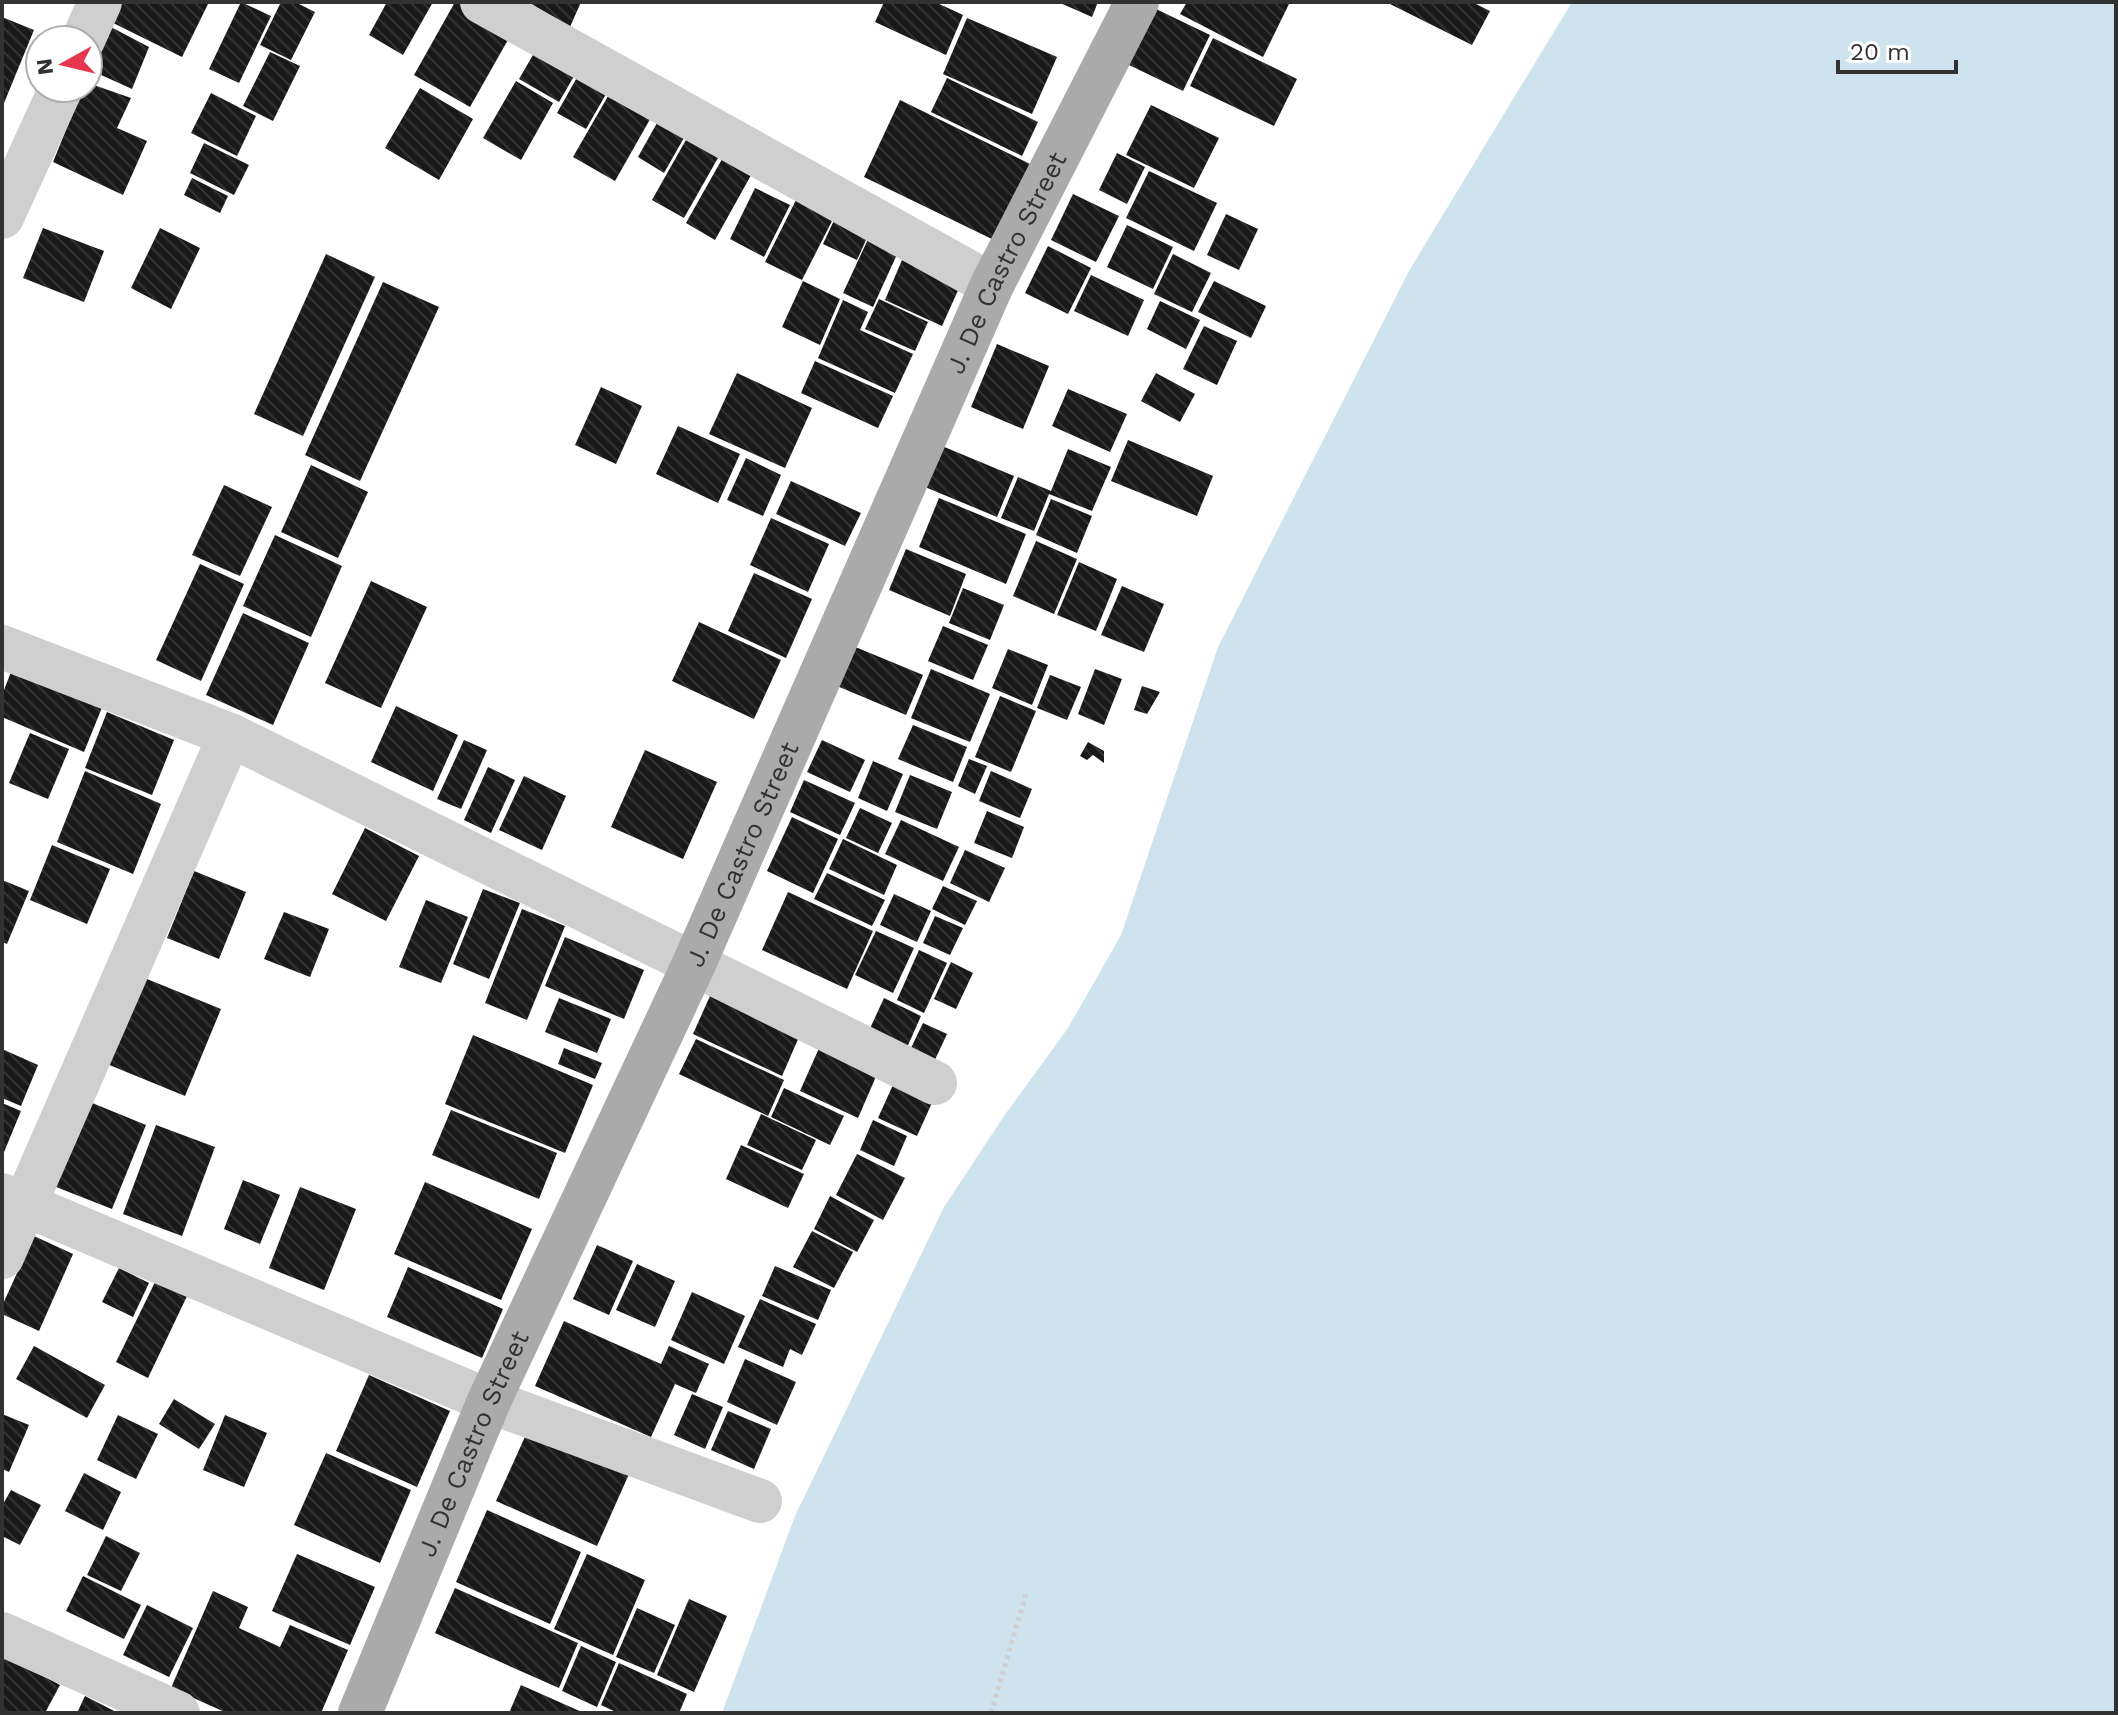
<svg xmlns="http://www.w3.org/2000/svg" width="2118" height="1715" viewBox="0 0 2118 1715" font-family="'Work Sans',sans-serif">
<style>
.water{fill:#cee3ee}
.building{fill:url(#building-back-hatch)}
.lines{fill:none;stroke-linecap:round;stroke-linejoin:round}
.path{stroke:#cfcfcf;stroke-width:5;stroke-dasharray:4 4;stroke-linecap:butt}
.minor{stroke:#cfcfcf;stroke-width:44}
.major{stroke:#aaa;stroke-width:44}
.labels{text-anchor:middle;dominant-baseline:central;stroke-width:8;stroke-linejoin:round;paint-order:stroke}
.street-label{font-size:26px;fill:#323232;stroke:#fff}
</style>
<defs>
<pattern id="building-back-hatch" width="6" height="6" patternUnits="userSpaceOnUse" patternTransform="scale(2)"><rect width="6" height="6" fill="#191919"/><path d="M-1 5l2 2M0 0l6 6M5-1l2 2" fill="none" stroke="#323232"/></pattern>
</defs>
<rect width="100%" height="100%" fill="#fff"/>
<!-- water -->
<path class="water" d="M 1572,2 L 2116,2 L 2116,1713 L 722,1713 L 795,1516 L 944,1207 L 1004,1116 L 1068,1028 L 1121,935 L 1218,647 L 1410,269 Z"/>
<!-- building -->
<g class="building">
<path d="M 115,2 L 209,2 L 182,57 L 107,20 Z"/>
<path d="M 241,2 L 271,16 L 239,83 L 209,69 Z"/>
<path d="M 281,2 L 295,2 L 315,12 L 291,60 L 260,45 Z"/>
<path d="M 387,2 L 433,2 L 403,55 L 369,35 Z"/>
<path d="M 455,2 L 462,2 L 513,31 L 470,107 L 414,75 Z"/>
<path d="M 528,2 L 581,2 L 570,27 Z"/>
<path d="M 884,2 L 935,2 L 963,15 L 946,55 L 875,22 Z"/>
<path d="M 1058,2 L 1098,2 L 1092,17 Z"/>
<path d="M 1187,2 L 1284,2 L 1289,4 L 1263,57 L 1180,14 Z"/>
<path d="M 1386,2 L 1472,2 L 1490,11 L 1472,45 Z"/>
<path d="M 1156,9 L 1210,35 L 1183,91 L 1129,65 Z"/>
<path d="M 2,17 L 34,30 L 2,108 Z"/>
<path d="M 967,18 L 1057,57 L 1032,114 L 943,74 Z"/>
<path d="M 107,25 L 149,47 L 132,89 L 88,69 Z"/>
<path d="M 1213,38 L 1297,79 L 1274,126 L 1190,86 Z"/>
<path d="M 540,43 L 580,66 L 559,102 L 519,79 Z"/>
<path d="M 270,52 L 300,66 L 273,121 L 243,106 Z"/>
<path d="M 584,65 L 613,82 L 586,129 L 557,113 Z"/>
<path d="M 947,78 L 1038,122 L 1022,156 L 931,112 Z"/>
<path d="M 516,81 L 553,103 L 521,160 L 483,138 Z"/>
<path d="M 88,83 L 131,98 L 117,128 L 147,141 L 123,195 L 53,162 L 83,88 L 88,88 Z"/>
<path d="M 615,84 L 657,107 L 615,181 L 573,157 Z"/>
<path d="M 420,88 L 473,119 L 439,180 L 385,148 Z"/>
<path d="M 211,93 L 256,116 L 237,156 L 191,133 Z"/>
<path d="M 900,100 L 1032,165 L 996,241 L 864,177 Z"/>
<path d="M 1151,105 L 1219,138 L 1194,188 L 1126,155 Z"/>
<path d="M 662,114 L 689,129 L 664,173 L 638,157 Z"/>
<path d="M 691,131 L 723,149 L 684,218 L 652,200 Z"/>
<path d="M 204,143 L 249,165 L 234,195 L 190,173 Z"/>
<path d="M 726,152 L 755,168 L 715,240 L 686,223 Z"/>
<path d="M 1117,153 L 1145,167 L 1127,204 L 1099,190 Z"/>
<path d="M 1149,171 L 1217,203 L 1194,251 L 1126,218 Z"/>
<path d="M 192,178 L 228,196 L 220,213 L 184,195 Z"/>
<path d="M 755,188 L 790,205 L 764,257 L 730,239 Z"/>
<path d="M 799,194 L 836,213 L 802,280 L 765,262 Z"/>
<path d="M 1073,194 L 1119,216 L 1096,262 L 1051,240 Z"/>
<path d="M 837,214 L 871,229 L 857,260 L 823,244 Z"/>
<path d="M 1226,214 L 1258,229 L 1239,270 L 1207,255 Z"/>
<path d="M 1127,225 L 1173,247 L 1153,289 L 1107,267 Z"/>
<path d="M 43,228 L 104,251 L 84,302 L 23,278 Z"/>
<path d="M 160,228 L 200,248 L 171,309 L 131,288 Z"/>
<path d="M 869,237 L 899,250 L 873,307 L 843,293 Z"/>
<path d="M 1048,246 L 1091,268 L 1068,314 L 1025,293 Z"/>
<path d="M 326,254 L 375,277 L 303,436 L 254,414 Z"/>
<path d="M 1173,254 L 1211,273 L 1192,312 L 1154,294 Z"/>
<path d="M 902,260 L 960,286 L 942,326 L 885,300 Z"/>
<path d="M 1091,275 L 1144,300 L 1128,336 L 1074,311 Z"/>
<path d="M 803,281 L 840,299 L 820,345 L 782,327 Z"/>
<path d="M 1214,281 L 1266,306 L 1251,338 L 1198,312 Z"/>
<path d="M 383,282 L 439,307 L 360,481 L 305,455 Z"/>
<path d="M 879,299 L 928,322 L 915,351 L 865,329 Z"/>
<path d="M 843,300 L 868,312 L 860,330 L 913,354 L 895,393 L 818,358 Z"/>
<path d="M 1160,301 L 1200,320 L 1186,349 L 1147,329 Z"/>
<path d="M 1204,326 L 1237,341 L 1217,385 L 1183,369 Z"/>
<path d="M 997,344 L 1049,366 L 1023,429 L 971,407 Z"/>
<path d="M 815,361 L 893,396 L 878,428 L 801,393 Z"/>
<path d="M 737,373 L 812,408 L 785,468 L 709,434 Z"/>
<path d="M 1156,373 L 1195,394 L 1180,422 L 1141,401 Z"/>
<path d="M 601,387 L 642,406 L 616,464 L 575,445 Z"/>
<path d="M 1068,389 L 1127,414 L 1110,452 L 1052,426 Z"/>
<path d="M 678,426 L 740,454 L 718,503 L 656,474 Z"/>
<path d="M 1128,440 L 1213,476 L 1197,516 L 1111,481 Z"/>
<path d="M 942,446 L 1014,476 L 997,517 L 925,487 Z"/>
<path d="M 1068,449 L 1111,467 L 1092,511 L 1049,494 L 1034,531 L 1001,518 L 1018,477 L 1051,491 Z"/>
<path d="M 746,458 L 781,475 L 763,516 L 727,500 Z"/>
<path d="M 311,465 L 368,492 L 338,558 L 281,532 Z"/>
<path d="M 791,481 L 861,513 L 845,546 L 776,514 Z"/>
<path d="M 224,485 L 272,507 L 240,576 L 192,555 Z"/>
<path d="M 939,498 L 1026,534 L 1006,584 L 919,547 Z"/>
<path d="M 1051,499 L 1092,516 L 1077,553 L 1036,535 Z"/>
<path d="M 771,518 L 829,544 L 808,592 L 750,565 Z"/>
<path d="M 275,535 L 342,566 L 311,637 L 243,606 Z"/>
<path d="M 1036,541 L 1077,559 L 1054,614 L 1013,596 Z"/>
<path d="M 906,549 L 966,574 L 950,616 L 889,590 Z"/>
<path d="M 1079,562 L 1117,579 L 1096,631 L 1057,615 Z"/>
<path d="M 200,564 L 244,584 L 201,681 L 156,660 Z"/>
<path d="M 754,573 L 812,599 L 786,658 L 728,631 Z"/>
<path d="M 371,581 L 427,607 L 381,708 L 325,683 Z"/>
<path d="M 1122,586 L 1164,604 L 1144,652 L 1101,635 Z"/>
<path d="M 963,588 L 1004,605 L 990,640 L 949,623 Z"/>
<path d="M 243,613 L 309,643 L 273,725 L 206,695 Z"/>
<path d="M 699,622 L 781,660 L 754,719 L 672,681 Z"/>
<path d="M 943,626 L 988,645 L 973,680 L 928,661 Z"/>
<path d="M 853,646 L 923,675 L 906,715 L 837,686 Z"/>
<path d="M 1008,649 L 1048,665 L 1032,705 L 992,688 Z"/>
<path d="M 13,667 L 103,705 L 84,752 L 2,717 L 2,695 Z"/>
<path d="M 931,669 L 990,694 L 970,742 L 911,718 Z"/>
<path d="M 1095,669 L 1122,679 L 1104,725 L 1078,714 Z"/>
<path d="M 1050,675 L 1081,687 L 1067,720 L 1037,708 Z"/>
<path d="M 1142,686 L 1160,692 L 1147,714 L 1134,710 Z"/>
<path d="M 1000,696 L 1036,711 L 1011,772 L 975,757 Z"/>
<path d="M 396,706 L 458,735 L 433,791 L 371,762 Z"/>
<path d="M 107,712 L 174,740 L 152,795 L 85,768 Z"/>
<path d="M 913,725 L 967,747 L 953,782 L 898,759 Z"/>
<path d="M 30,733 L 69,749 L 48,799 L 9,783 Z"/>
<path d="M 464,740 L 487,750 L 461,809 L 437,799 Z"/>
<path d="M 822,740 L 865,760 L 850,792 L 807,772 Z"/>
<path d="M 1088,742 L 1104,751 L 1104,763 L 1093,755 L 1087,760 L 1080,756 Z"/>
<path d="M 645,750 L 717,782 L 683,859 L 611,827 Z"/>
<path d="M 969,759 L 987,766 L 975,794 L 958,786 Z"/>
<path d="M 873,761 L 903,774 L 887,811 L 858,798 Z"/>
<path d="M 488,767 L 515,780 L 491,833 L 464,820 Z"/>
<path d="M 85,771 L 161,804 L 133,874 L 57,842 Z"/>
<path d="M 991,771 L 1032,789 L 1020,818 L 979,801 Z"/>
<path d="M 910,775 L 952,792 L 937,829 L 895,812 Z"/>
<path d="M 524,776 L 566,796 L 542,850 L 499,830 Z"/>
<path d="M 804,780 L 855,803 L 840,835 L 790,812 Z"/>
<path d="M 860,808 L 892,823 L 878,853 L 846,838 Z"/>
<path d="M 987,811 L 1024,827 L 1012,858 L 974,843 Z"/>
<path d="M 792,817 L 838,839 L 813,893 L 767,871 Z"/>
<path d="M 901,820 L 959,847 L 943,881 L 885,854 Z"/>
<path d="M 365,828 L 419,856 L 386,921 L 332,894 Z"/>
<path d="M 843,839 L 897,865 L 884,895 L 829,869 Z"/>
<path d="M 52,845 L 110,869 L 87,924 L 30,900 Z"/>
<path d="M 965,850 L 1005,868 L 989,902 L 950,883 Z"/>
<path d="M 194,871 L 246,892 L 219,959 L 167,938 Z"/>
<path d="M 827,873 L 885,900 L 872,926 L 814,899 Z"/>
<path d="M 2,880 L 29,891 L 7,944 L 2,942 Z"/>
<path d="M 943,886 L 977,901 L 965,925 L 932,909 Z"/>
<path d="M 483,889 L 520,903 L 489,979 L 453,964 Z"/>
<path d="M 788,892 L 873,931 L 847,989 L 762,950 Z"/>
<path d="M 894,894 L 931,911 L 917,942 L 880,925 Z"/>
<path d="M 426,900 L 468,917 L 441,983 L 399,967 Z"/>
<path d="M 522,909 L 565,926 L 527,1020 L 485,1003 Z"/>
<path d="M 284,912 L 329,929 L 310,977 L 264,959 Z"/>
<path d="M 935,916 L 963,928 L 950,955 L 923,943 Z"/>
<path d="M 876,931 L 914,948 L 893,993 L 855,975 Z"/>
<path d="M 565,937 L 644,970 L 624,1019 L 545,986 Z"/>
<path d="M 919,950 L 947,963 L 924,1013 L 897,1000 Z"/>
<path d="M 951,962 L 973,973 L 956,1009 L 934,999 Z"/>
<path d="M 142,977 L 221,1009 L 185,1096 L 107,1064 Z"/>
<path d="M 710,996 L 799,1037 L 782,1076 L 693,1034 Z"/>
<path d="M 559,998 L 611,1019 L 597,1053 L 545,1032 Z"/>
<path d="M 884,998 L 921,1016 L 905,1052 L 867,1035 Z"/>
<path d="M 923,1023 L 947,1034 L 933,1064 L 909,1052 Z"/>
<path d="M 473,1035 L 593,1085 L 565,1153 L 445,1104 Z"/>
<path d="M 696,1039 L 784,1080 L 768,1116 L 679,1074 Z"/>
<path d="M 820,1046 L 878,1072 L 858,1118 L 800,1091 Z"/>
<path d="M 564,1048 L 602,1063 L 595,1079 L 558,1064 Z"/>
<path d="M 2,1049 L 38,1065 L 21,1106 L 2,1098 Z"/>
<path d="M 897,1076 L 936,1094 L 917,1136 L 878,1118 Z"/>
<path d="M 784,1088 L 844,1116 L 830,1145 L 771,1117 Z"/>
<path d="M 85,1100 L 146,1125 L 112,1209 L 51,1185 Z"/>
<path d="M 2,1103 L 21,1111 L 2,1157 Z"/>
<path d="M 451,1110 L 557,1153 L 539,1199 L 432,1155 Z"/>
<path d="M 761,1114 L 816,1140 L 802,1170 L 747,1145 Z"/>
<path d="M 873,1120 L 907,1136 L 894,1166 L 860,1150 Z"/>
<path d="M 156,1125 L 215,1147 L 182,1236 L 123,1214 Z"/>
<path d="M 741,1145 L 804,1174 L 788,1208 L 726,1179 Z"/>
<path d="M 857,1154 L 905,1178 L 883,1220 L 836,1195 Z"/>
<path d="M 243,1180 L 280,1195 L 260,1244 L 224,1229 Z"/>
<path d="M 425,1182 L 532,1229 L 501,1300 L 394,1254 Z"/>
<path d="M 300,1187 L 356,1209 L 324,1290 L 269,1268 Z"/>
<path d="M 830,1196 L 874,1220 L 857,1252 L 814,1229 Z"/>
<path d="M 812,1231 L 853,1252 L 834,1288 L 793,1267 Z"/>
<path d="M 34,1236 L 73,1254 L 39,1331 L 2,1314 L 2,1306 Z"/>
<path d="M 597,1245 L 633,1261 L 609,1315 L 573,1299 Z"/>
<path d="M 637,1264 L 675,1281 L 655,1327 L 616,1310 Z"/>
<path d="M 775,1266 L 831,1290 L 818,1320 L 762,1296 Z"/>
<path d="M 408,1267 L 503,1309 L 482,1358 L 387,1317 Z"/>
<path d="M 119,1268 L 149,1283 L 133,1317 L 102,1302 Z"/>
<path d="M 157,1278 L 188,1294 L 148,1378 L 116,1362 Z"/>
<path d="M 692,1292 L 745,1316 L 724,1364 L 671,1340 Z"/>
<path d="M 760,1299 L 816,1324 L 802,1355 L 790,1349 L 783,1367 L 738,1347 Z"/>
<path d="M 564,1321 L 661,1364 L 669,1346 L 709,1364 L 696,1393 L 675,1384 L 651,1437 L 535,1386 Z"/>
<path d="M 34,1346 L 105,1385 L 87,1418 L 16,1379 Z"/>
<path d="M 745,1359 L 796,1382 L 777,1425 L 727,1402 Z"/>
<path d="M 369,1375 L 450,1411 L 417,1487 L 336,1451 Z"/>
<path d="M 692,1394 L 723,1407 L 705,1449 L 674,1435 Z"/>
<path d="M 174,1399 L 215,1424 L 199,1449 L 159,1424 Z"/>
<path d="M 728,1411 L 771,1429 L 754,1469 L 711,1450 Z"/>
<path d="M 2,1414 L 29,1425 L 9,1472 L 2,1469 Z"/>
<path d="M 118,1415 L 158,1434 L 136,1479 L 97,1460 Z"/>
<path d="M 225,1415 L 267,1433 L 244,1487 L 203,1470 Z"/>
<path d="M 528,1430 L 629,1474 L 597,1546 L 496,1501 Z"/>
<path d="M 326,1453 L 411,1490 L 380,1563 L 294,1525 Z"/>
<path d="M 84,1473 L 121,1492 L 103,1530 L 65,1511 Z"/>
<path d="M 11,1490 L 41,1505 L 20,1545 L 2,1536 L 2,1506 Z"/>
<path d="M 487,1510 L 581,1552 L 550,1624 L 456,1582 Z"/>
<path d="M 106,1536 L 140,1553 L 121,1591 L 87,1575 Z"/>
<path d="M 297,1554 L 375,1587 L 350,1645 L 272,1611 Z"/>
<path d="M 587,1554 L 645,1580 L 613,1655 L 554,1629 Z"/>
<path d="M 83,1576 L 141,1605 L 124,1639 L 66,1611 Z"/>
<path d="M 455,1588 L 578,1643 L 559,1688 L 435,1633 Z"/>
<path d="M 213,1591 L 248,1607 L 239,1628 L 280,1647 L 290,1625 L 348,1650 L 321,1713 L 227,1713 L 171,1688 Z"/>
<path d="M 689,1599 L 727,1616 L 694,1692 L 657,1675 Z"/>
<path d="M 147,1605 L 193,1628 L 169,1677 L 123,1655 Z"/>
<path d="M 637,1608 L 675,1625 L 654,1673 L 616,1657 Z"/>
<path d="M 581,1646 L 616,1662 L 597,1707 L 562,1691 Z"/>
<path d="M 2,1653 L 60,1685 L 45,1713 L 2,1713 Z"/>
<path d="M 619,1663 L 687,1694 L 679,1713 L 618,1713 L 601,1705 Z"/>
<path d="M 521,1685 L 584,1713 L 509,1713 Z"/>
<path d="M 85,1696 L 118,1713 L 77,1713 Z"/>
</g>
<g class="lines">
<!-- path -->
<path class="path" d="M 991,1713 L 1027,1590"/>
<!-- minor -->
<g class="minor">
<path d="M 482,2 L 992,285"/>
<path d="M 83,40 L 100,2"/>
<path d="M 2,217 L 61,88"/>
<path d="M 2,647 L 230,735 L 935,1083"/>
<path d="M 2,1195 L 489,1401 L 760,1501"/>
<path d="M 2,1257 L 230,735"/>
<path d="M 2,1634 L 178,1713"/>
</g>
<!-- major -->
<path class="major" id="s1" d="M 360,1713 L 489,1401 L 693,966 L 992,285 L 1137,2"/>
</g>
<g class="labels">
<!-- street labels -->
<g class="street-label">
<text stroke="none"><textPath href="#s1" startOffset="1588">J. De Castro Street</textPath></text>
<text stroke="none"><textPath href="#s1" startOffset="940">J. De Castro Street</textPath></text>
<text stroke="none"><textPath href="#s1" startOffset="292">J. De Castro Street</textPath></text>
</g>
</g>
<!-- border -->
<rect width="2118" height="1715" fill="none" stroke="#323232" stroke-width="8"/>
<!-- north arrow -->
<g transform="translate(64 64) rotate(262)"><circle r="38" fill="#ffffff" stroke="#adadad" stroke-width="2"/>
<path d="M0-6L14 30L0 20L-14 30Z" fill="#e7374e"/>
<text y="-12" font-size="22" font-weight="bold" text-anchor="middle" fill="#323232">N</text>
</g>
<!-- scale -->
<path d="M1838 60v12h118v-12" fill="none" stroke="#323232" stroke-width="4"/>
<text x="1850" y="60" font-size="24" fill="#323232" stroke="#ffffff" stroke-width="6" paint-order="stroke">20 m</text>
</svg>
